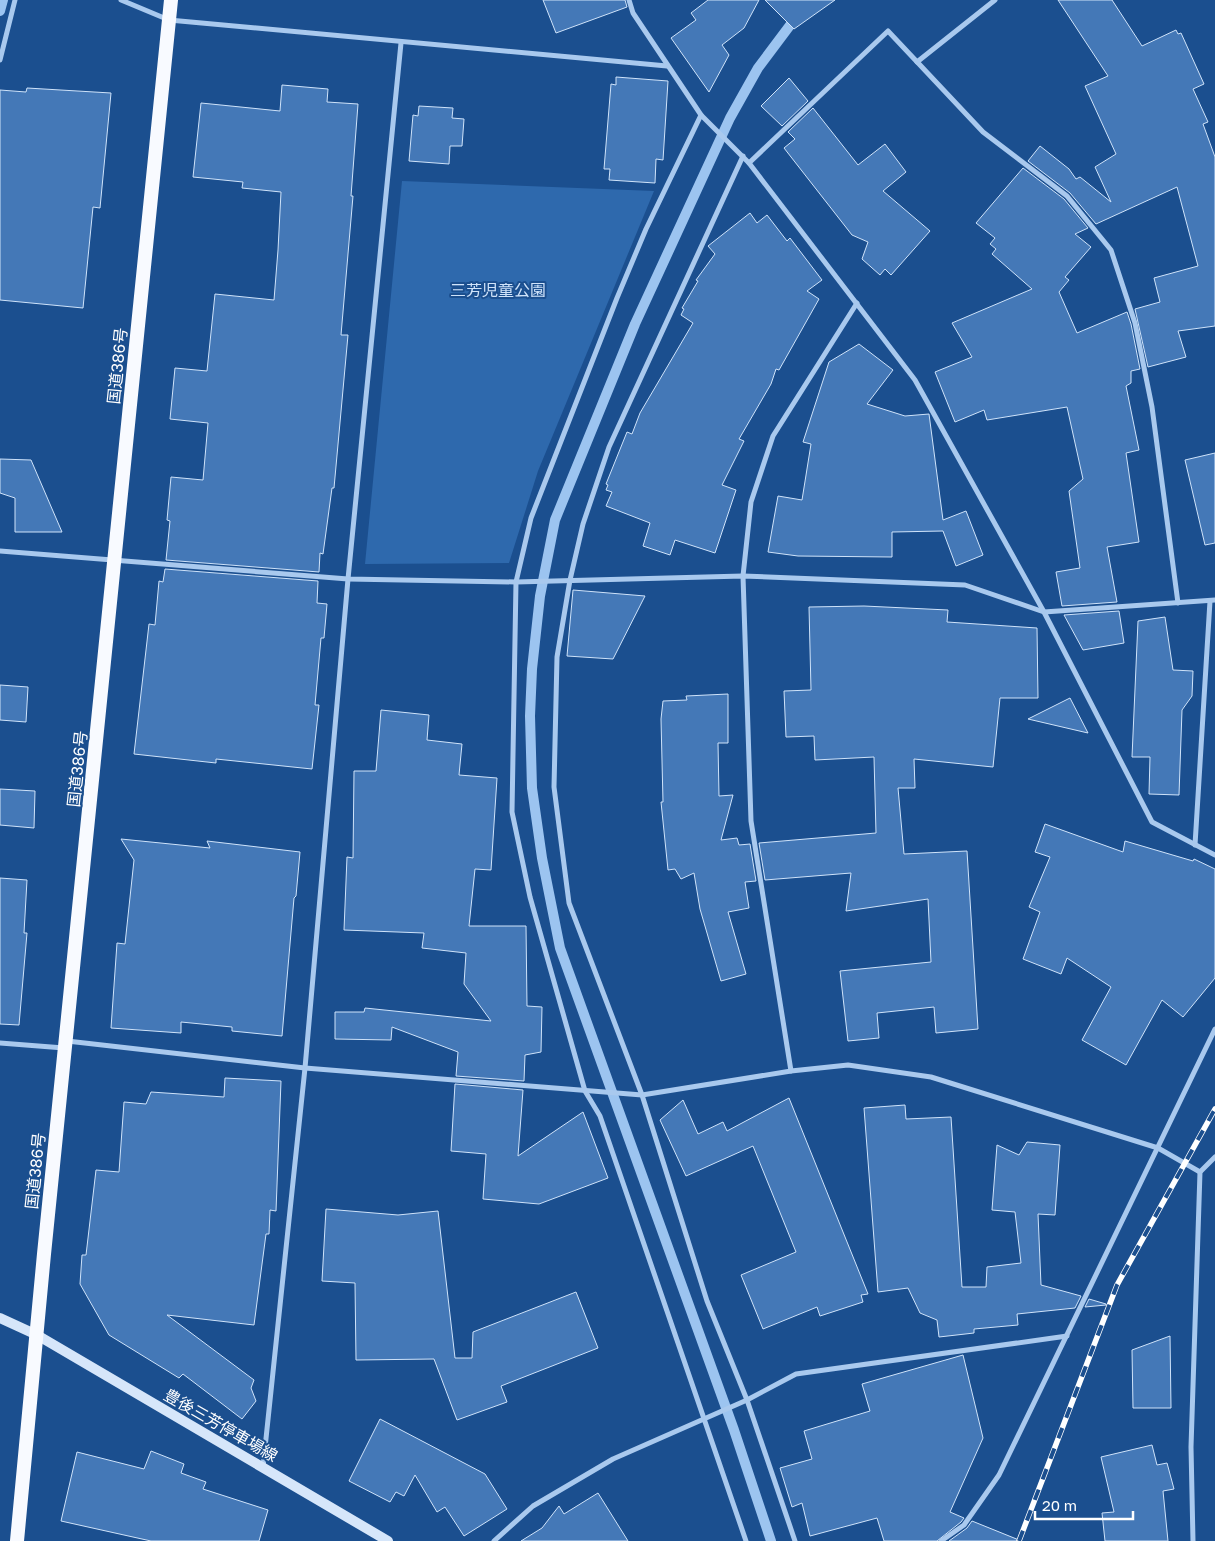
<svg xmlns="http://www.w3.org/2000/svg" width="1215" height="1541" viewBox="0 0 1215 1541" font-family="'Golos Text','Noto Sans JP',sans-serif">
<style>
.green{fill:#2e69ad}
.lines{fill:none;stroke-linecap:round;stroke-linejoin:round}
.stream{stroke:#9cc4f0;stroke-width:10}
.building{fill:#4478b7;stroke:#cfe3fa}
.minor{stroke:#a9c9ee;stroke-width:5}
.secondary{stroke:#d6e6fa;stroke-width:10}
.trunk{stroke:#f8faff;stroke-width:14}
.rail-casing{stroke:#fff;stroke-width:5.5}
.rail{stroke:#1b4f8f;stroke-width:4;stroke-dasharray:11;stroke-linecap:butt}
.labels{text-anchor:middle;dominant-baseline:central;stroke-width:4;stroke-linejoin:round;paint-order:stroke}
.park-label{font-size:16px;fill:#cfe3fa;stroke:#1b4f8f}
.street-label{font-size:16px;fill:#fff;stroke:#1b4f8f}
</style>
<rect width="100%" height="100%" fill="#1b4f8f"/>
<!-- green -->
<path class="green" d="M 402,181 L 654,191 L 538,471 L 509,563 L 365,564 Z"/>
<g class="lines">
<!-- stream -->
<g class="stream">
<path d="M 0,11 L 3,0"/>
<path d="M 771,1541 L 734,1430 L 560,948 L 542,858 L 532,788 L 530,716 L 532,669 L 540,596 L 555,520 L 635,324 L 730,118 L 758,68 L 809,0"/>
</g>
</g>
<!-- building -->
<g class="building">
<path d="M 543,0 L 625,0 L 627,7 L 556,33 Z"/>
<path d="M 708,0 L 759,0 L 744,28 L 722,45 L 729,55 L 709,92 L 671,38 L 696,20 L 691,13 Z"/>
<path d="M 765,0 L 835,0 L 794,29 Z"/>
<path d="M 1058,0 L 1112,0 L 1142,46 L 1176,30 L 1178,34 L 1181,33 L 1204,84 L 1193,89 L 1208,122 L 1203,124 L 1215,157 L 1215,326 L 1178,331 L 1186,357 L 1148,367 L 1135,309 L 1160,302 L 1154,278 L 1198,266 L 1177,187 L 1096,224 L 1070,193 L 1028,161 L 1040,146 L 1069,169 L 1076,179 L 1080,177 L 1111,202 L 1095,167 L 1116,154 L 1085,86 L 1108,76 Z"/>
<path d="M 616,77 L 668,81 L 663,160 L 656,159 L 655,183 L 609,180 L 610,169 L 604,169 L 611,84 L 616,85 Z"/>
<path d="M 789,78 L 808,101 L 782,126 L 761,106 Z"/>
<path d="M 282,85 L 328,89 L 327,102 L 358,104 L 351,196 L 353,196 L 341,335 L 348,335 L 334,488 L 332,488 L 323,554 L 320,553 L 319,572 L 166,560 L 170,521 L 167,520 L 171,477 L 203,480 L 208,423 L 170,419 L 175,368 L 207,371 L 215,294 L 274,300 L 278,250 L 281,192 L 242,188 L 243,182 L 193,177 L 201,103 L 280,111 Z"/>
<path d="M 27,88 L 111,93 L 100,208 L 93,207 L 83,308 L 0,300 L 0,90 L 26,92 Z"/>
<path d="M 419,106 L 453,108 L 452,118 L 464,119 L 462,146 L 450,146 L 449,164 L 409,161 L 413,115 L 418,116 Z"/>
<path d="M 813,108 L 858,165 L 885,144 L 906,172 L 883,191 L 930,231 L 891,275 L 885,269 L 880,275 L 862,259 L 868,242 L 852,235 L 784,148 L 795,139 L 788,132 Z"/>
<path d="M 1023,168 L 1064,199 L 1088,228 L 1075,234 L 1091,247 L 1065,277 L 1069,280 L 1059,292 L 1077,333 L 1127,312 L 1131,324 L 1140,369 L 1131,371 L 1131,383 L 1126,386 L 1139,450 L 1126,453 L 1139,542 L 1107,547 L 1117,602 L 1062,606 L 1056,572 L 1080,568 L 1069,491 L 1083,479 L 1067,407 L 987,420 L 984,410 L 955,422 L 935,372 L 972,357 L 952,323 L 1032,289 L 992,254 L 996,249 L 990,244 L 995,238 L 976,223 Z"/>
<path d="M 750,213 L 757,223 L 767,215 L 787,241 L 790,238 L 822,280 L 807,291 L 819,299 L 779,370 L 776,369 L 771,384 L 739,439 L 744,441 L 722,485 L 736,490 L 715,553 L 675,540 L 670,555 L 643,546 L 650,523 L 606,506 L 612,492 L 606,490 L 608,485 L 606,484 L 627,432 L 632,434 L 640,413 L 693,323 L 681,315 L 684,309 L 682,308 L 698,281 L 696,280 L 715,254 L 708,246 Z"/>
<path d="M 859,344 L 893,370 L 867,404 L 905,416 L 929,414 L 943,520 L 966,511 L 983,555 L 956,566 L 943,531 L 892,532 L 892,557 L 798,556 L 768,552 L 778,496 L 802,500 L 811,444 L 803,442 L 829,362 Z"/>
<path d="M 1215,453 L 1215,543 L 1205,545 L 1185,460 Z"/>
<path d="M 0,459 L 31,460 L 62,532 L 15,532 L 15,498 L 0,493 Z"/>
<path d="M 165,569 L 318,581 L 317,603 L 327,604 L 324,638 L 321,638 L 315,705 L 319,705 L 312,769 L 216,759 L 216,763 L 134,754 L 149,624 L 155,625 L 159,581 L 163,582 Z"/>
<path d="M 573,590 L 645,596 L 613,659 L 567,656 Z"/>
<path d="M 864,606 L 948,610 L 947,622 L 1037,628 L 1038,698 L 1000,698 L 993,767 L 914,759 L 915,788 L 898,788 L 904,854 L 967,851 L 978,1029 L 936,1033 L 934,1007 L 877,1013 L 879,1038 L 848,1041 L 840,971 L 931,962 L 928,899 L 846,911 L 851,873 L 765,880 L 759,843 L 876,833 L 874,757 L 815,760 L 814,736 L 786,737 L 784,691 L 811,690 L 809,607 Z"/>
<path d="M 1119,611 L 1124,643 L 1083,650 L 1064,615 Z"/>
<path d="M 1165,617 L 1173,670 L 1193,671 L 1192,696 L 1182,710 L 1179,795 L 1149,794 L 1150,757 L 1132,757 L 1138,621 Z"/>
<path d="M 0,685 L 28,687 L 26,722 L 0,720 Z"/>
<path d="M 728,694 L 728,743 L 718,743 L 719,796 L 733,795 L 721,840 L 737,838 L 739,845 L 750,844 L 756,881 L 745,882 L 749,908 L 728,912 L 746,974 L 721,981 L 700,909 L 694,873 L 681,879 L 675,869 L 668,870 L 661,802 L 663,802 L 661,719 L 663,701 L 687,700 L 686,696 Z"/>
<path d="M 1070,698 L 1088,733 L 1028,719 Z"/>
<path d="M 381,710 L 429,715 L 427,740 L 462,744 L 459,775 L 497,778 L 491,870 L 475,869 L 469,926 L 526,926 L 527,1006 L 542,1007 L 541,1052 L 525,1055 L 524,1081 L 456,1076 L 458,1052 L 392,1027 L 391,1040 L 335,1039 L 335,1012 L 364,1012 L 365,1008 L 491,1021 L 464,984 L 466,953 L 422,948 L 424,933 L 344,930 L 347,857 L 353,858 L 354,771 L 376,771 Z"/>
<path d="M 0,789 L 35,791 L 34,828 L 0,825 Z"/>
<path d="M 1045,824 L 1123,852 L 1125,841 L 1193,861 L 1194,859 L 1215,869 L 1215,978 L 1183,1017 L 1162,1000 L 1126,1065 L 1082,1040 L 1111,987 L 1067,958 L 1061,974 L 1023,959 L 1040,912 L 1029,907 L 1050,857 L 1035,852 Z"/>
<path d="M 121,839 L 210,848 L 207,841 L 300,852 L 296,896 L 294,898 L 282,1036 L 232,1031 L 232,1027 L 181,1022 L 181,1033 L 111,1028 L 117,943 L 125,944 L 134,860 Z"/>
<path d="M 0,878 L 27,880 L 24,933 L 27,933 L 19,1025 L 0,1024 Z"/>
<path d="M 225,1078 L 281,1081 L 276,1211 L 270,1210 L 269,1234 L 266,1234 L 254,1325 L 167,1315 L 254,1380 L 251,1388 L 256,1401 L 242,1419 L 183,1374 L 179,1378 L 109,1335 L 80,1284 L 82,1255 L 86,1255 L 96,1170 L 119,1172 L 124,1102 L 146,1104 L 151,1092 L 224,1097 Z"/>
<path d="M 455,1084 L 523,1090 L 518,1156 L 583,1112 L 608,1178 L 539,1204 L 483,1199 L 486,1154 L 451,1151 Z"/>
<path d="M 789,1098 L 868,1294 L 861,1295 L 863,1302 L 820,1316 L 817,1307 L 763,1329 L 741,1275 L 796,1252 L 753,1146 L 686,1176 L 660,1120 L 683,1100 L 698,1134 L 723,1122 L 727,1131 Z"/>
<path d="M 905,1105 L 906,1119 L 951,1117 L 962,1287 L 986,1287 L 987,1267 L 1021,1263 L 1015,1212 L 992,1210 L 997,1145 L 1019,1155 L 1027,1142 L 1060,1145 L 1055,1215 L 1038,1214 L 1041,1285 L 1081,1296 L 1075,1308 L 1017,1314 L 1018,1325 L 974,1329 L 974,1333 L 939,1337 L 937,1320 L 920,1313 L 908,1288 L 878,1292 L 864,1108 Z"/>
<path d="M 326,1209 L 398,1215 L 438,1211 L 455,1358 L 472,1358 L 473,1332 L 576,1292 L 598,1348 L 501,1386 L 507,1402 L 457,1420 L 434,1359 L 356,1360 L 355,1283 L 322,1281 Z"/>
<path d="M 1089,1299 L 1106,1304 L 1106,1305 L 1085,1307 Z"/>
<path d="M 1170,1336 L 1171,1408 L 1133,1408 L 1132,1350 Z"/>
<path d="M 963,1355 L 983,1438 L 950,1512 L 964,1518 L 961,1522 L 937,1541 L 884,1541 L 877,1518 L 810,1536 L 802,1503 L 792,1507 L 780,1468 L 812,1459 L 804,1431 L 870,1411 L 862,1384 Z"/>
<path d="M 380,1419 L 485,1474 L 507,1509 L 464,1536 L 445,1507 L 437,1512 L 415,1475 L 404,1496 L 396,1492 L 390,1502 L 349,1481 Z"/>
<path d="M 1152,1445 L 1157,1465 L 1167,1463 L 1174,1489 L 1163,1491 L 1168,1541 L 1105,1541 L 1102,1513 L 1114,1512 L 1101,1457 Z"/>
<path d="M 151,1451 L 184,1464 L 181,1473 L 206,1482 L 203,1489 L 268,1510 L 259,1541 L 151,1541 L 61,1521 L 77,1452 L 144,1469 Z"/>
<path d="M 598,1493 L 628,1541 L 521,1541 L 542,1528 L 559,1506 L 564,1514 Z"/>
<path d="M 972,1521 L 1019,1540 L 1019,1541 L 949,1541 L 967,1528 Z"/>
</g>
<g class="lines">
<!-- minor -->
<g class="minor">
<path d="M 121,0 L 169,20 L 667,66"/>
<path d="M 629,0 L 633,13 L 701,115 L 749,163 L 915,380 L 1044,612 L 1152,822 L 1215,855"/>
<path d="M 0,60 L 15,0"/>
<path d="M 917,62 L 995,0"/>
<path d="M 701,115 L 646,229 L 617,298 L 531,518 L 516,582 L 512,812 L 530,897 L 585,1091 L 600,1116 L 746,1541"/>
<path d="M 743,156 L 609,447 L 583,524 L 570,580 L 557,657 L 554,787 L 569,903 L 642,1095 L 707,1301 L 747,1400 L 795,1541"/>
<path d="M 749,163 L 888,31 L 983,132 L 1067,196 L 1111,250 L 1135,323 L 1152,407 L 1178,603"/>
<path d="M 0,551 L 348,579 L 516,582 L 743,576 L 965,585 L 1044,612 L 1215,600"/>
<path d="M 1195,845 L 1210,601"/>
<path d="M 67,1041 L 305,1068 L 642,1095 L 791,1071 L 848,1065 L 931,1077 L 1158,1148 L 1200,1172"/>
<path d="M 0,1043 L 64,1048"/>
<path d="M 791,1071 L 751,821 L 743,576 L 751,502 L 773,436 L 857,303"/>
<path d="M 263,1467 L 305,1068 L 348,579 L 401,43"/>
<path d="M 494,1541 L 533,1506 L 613,1459 L 747,1400 L 796,1374 L 1067,1336"/>
<path d="M 941,1541 L 964,1525 L 999,1475 L 1215,1029"/>
<path d="M 1193,1541 L 1191,1447 L 1200,1172 L 1215,1157"/>
</g>
<!-- secondary -->
<path class="secondary" d="M 0,1318 L 37,1335 L 388,1541"/>
<!-- trunk -->
<path class="trunk" d="M 17,1541 L 44,1254 L 171,0"/>
<defs>
<path id="rail" d="M 1019,1541 L 1117,1285 L 1215,1109"/>
</defs>
<!-- rail casing -->
<use href="#rail" class="rail-casing"/>
<!-- rail -->
<use href="#rail" class="rail"/>
</g>
<g class="labels">
<!-- park labels -->
<g class="park-label">
<text x="498" y="290">三芳児童公園</text>
</g>
<!-- street labels -->
<g class="street-label">
<text transform="translate(117 366) rotate(-84)">国道386号</text>
<text transform="translate(77 769) rotate(-84)">国道386号</text>
<text transform="translate(35 1171) rotate(-84)">国道386号</text>
<text transform="translate(221 1425) rotate(30)">豊後三芳停車場線</text>
</g>
</g>
<!-- scale -->
<path d="M1035 1511v8h98v-8" fill="none" stroke="#ffffff" stroke-width="2.5"/>
<text x="1042" y="1511" font-size="15" fill="#ffffff" stroke="#1b4f8f" stroke-width="4" paint-order="stroke">20 m</text>
</svg>
